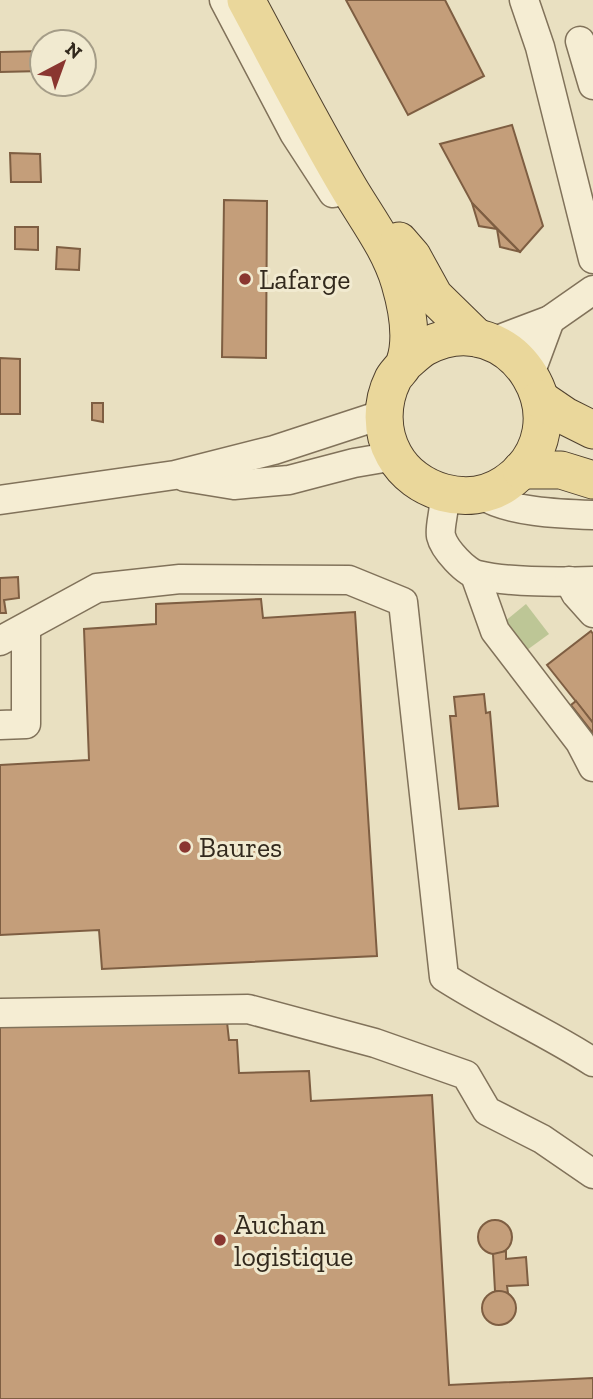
<svg xmlns="http://www.w3.org/2000/svg" width="593" height="1399" viewBox="0 0 593 1399" font-family="'Zilla Slab',serif">
<style>
.green{fill:#bdc696}
.building{fill:#c49e7a;stroke:#7e5e42;stroke-width:2}
.lines{fill:none;stroke-linecap:round;stroke-linejoin:round}
.minor-casing{stroke:#81725a;stroke-width:31}
.major-casing{stroke:#4f402e;stroke-width:39}
.minor{stroke:#f5edd3;stroke-width:28}
.major{stroke:#ead79b;stroke-width:37}
.poi-dot{fill:#8a3630;stroke:#f1ead0;stroke-width:2.5}
.labels{text-anchor:middle;dominant-baseline:central;stroke-width:6;stroke-linejoin:round;paint-order:stroke}
.poi-label{font-size:28px;fill:#32291d;stroke:#f1ead0;text-anchor:start}
</style>
<rect width="100%" height="100%" fill="#e9e0c1"/>
<!-- green -->
<path class="green" d="M 526,604 L 549,634 L 527,650 L 504,622 Z"/>
<!-- building -->
<g class="building">
<path d="M 346,0 L 445,0 L 484,76 L 408,115 Z"/>
<path d="M 42,51 L 42,71 L 0,72 L 0,52 Z"/>
<path d="M 512,125 L 543,226 L 520,252 L 472,203 L 440,144 Z"/>
<path d="M 10,153 L 40,154 L 41,182 L 11,182 Z"/>
<path d="M 224,200 L 267,201 L 266,358 L 222,357 Z"/>
<path d="M 472,203 L 497,229 L 479,226 Z"/>
<path d="M 15,227 L 38,227 L 38,250 L 15,249 Z"/>
<path d="M 497,229 L 520,252 L 521,252 L 500,247 Z"/>
<path d="M 57,247 L 80,249 L 79,270 L 56,269 Z"/>
<path d="M 0,358 L 20,359 L 20,414 L 0,414 Z"/>
<path d="M 92,403 L 103,403 L 103,422 L 92,420 Z"/>
<path d="M 18,577 L 19,598 L 4,600 L 6,613 L 0,613 L 0,578 Z"/>
<path d="M 261,599 L 263,618 L 355,612 L 377,956 L 102,969 L 99,930 L 0,935 L 0,765 L 89,760 L 84,629 L 156,624 L 156,604 Z"/>
<path d="M 591,631 L 593,634 L 593,723 L 547,665 Z"/>
<path d="M 484,694 L 486,713 L 490,712 L 498,806 L 459,809 L 450,716 L 456,716 L 454,697 Z"/>
<path d="M 576,701 L 593,723 L 593,733 L 571,705 Z"/>
<path d="M 226,1013 L 229,1040 L 237,1040 L 239,1073 L 309,1071 L 311,1101 L 432,1095 L 449,1385 L 593,1378 L 593,1399 L 0,1399 L 0,1023 Z"/>
<circle cx="495" cy="1237" r="17"/>
<path d="M 506,1251 L 506,1259 L 526,1257 L 528,1285 L 507,1286 L 508,1293 L 495,1291 L 493,1254 Z"/>
<circle cx="499" cy="1308" r="17"/>
</g>
<g class="lines">
<defs>
<g id="minor">
<path d="M 224,0 L 294,133 L 333,193"/>
<path d="M 524,0 L 540,47 L 593,259"/>
<path d="M 580,41 L 593,85"/>
<path d="M 492,342 L 550,320 L 593,290"/>
<path d="M 530,374 L 550,320"/>
<path d="M 185,477 L 234,485 L 289,480 L 354,463 L 395,456"/>
<path d="M 444,493 C 446,508 439,526 441,536 C 444,549 466,573 478,575 C 510,583 559,582 593,581"/>
<path d="M 481,494 C 505,512 562,514 593,515"/>
<path d="M 0,500 L 175,475 L 274,450 L 384,414"/>
<path d="M 475,575 L 495,631 L 580,742 L 593,767"/>
<path d="M 569,581 L 576,594 L 593,613"/>
<path d="M 0,641 L 97,588 L 180,579 L 349,580 L 403,602 L 444,977 C 492,1008 545,1031 593,1062"/>
<path d="M 0,725 L 26,724 L 26,628"/>
<path d="M 0,1013 L 248,1009 L 375,1043 L 466,1075 L 487,1111 L 542,1139 L 593,1174"/>
</g>
<g id="major">
<path d="M 246,0 C 280,63 313,128 350,190 C 368,220 390,249 400,283 C 407,307 413,338 405,362 C 403,368 396,373 393,379 C 381,403 381,432 394,455 C 415,493 469,508 505,484 C 591,426 512,300 425,347 C 418,351 411,358 405,363"/>
<path d="M 399,241 L 412,256 L 434,296 L 477,338"/>
<path d="M 540,399 L 565,416 L 593,430"/>
<path d="M 521,470 L 561,470 L 593,480"/>
</g>
</defs>
<!-- minor casing -->
<use href="#minor" class="minor-casing"/>
<!-- major casing -->
<use href="#major" class="major-casing"/>
<!-- minor -->
<use href="#minor" class="minor"/>
<!-- major -->
<use href="#major" class="major"/>
</g>
<!-- markers -->
<g class="poi-dot">
<circle cx="245" cy="279" r="7"/>
<circle cx="185" cy="847" r="7"/>
<circle cx="220" cy="1240" r="7"/>
</g>
<g class="labels">
<!-- poi labels -->
<g class="poi-label">
<text x="259" y="279">Lafarge</text>
<text x="199" y="847">Baures</text>
<text x="234" y="1224">Auchan<tspan x="234" dy="32">logistique</tspan></text>
</g>
</g>
<!-- north arrow -->
<g transform="translate(63 63) rotate(41)"><circle r="33" fill="#f1ead0" stroke="#a59d88" stroke-width="2"/>
<path d="M0-5L12 26L0 18L-12 26Z" fill="#8a3630"/>
<text y="-10" font-size="19" font-weight="bold" text-anchor="middle" fill="#32291d">N</text>
</g>
</svg>
